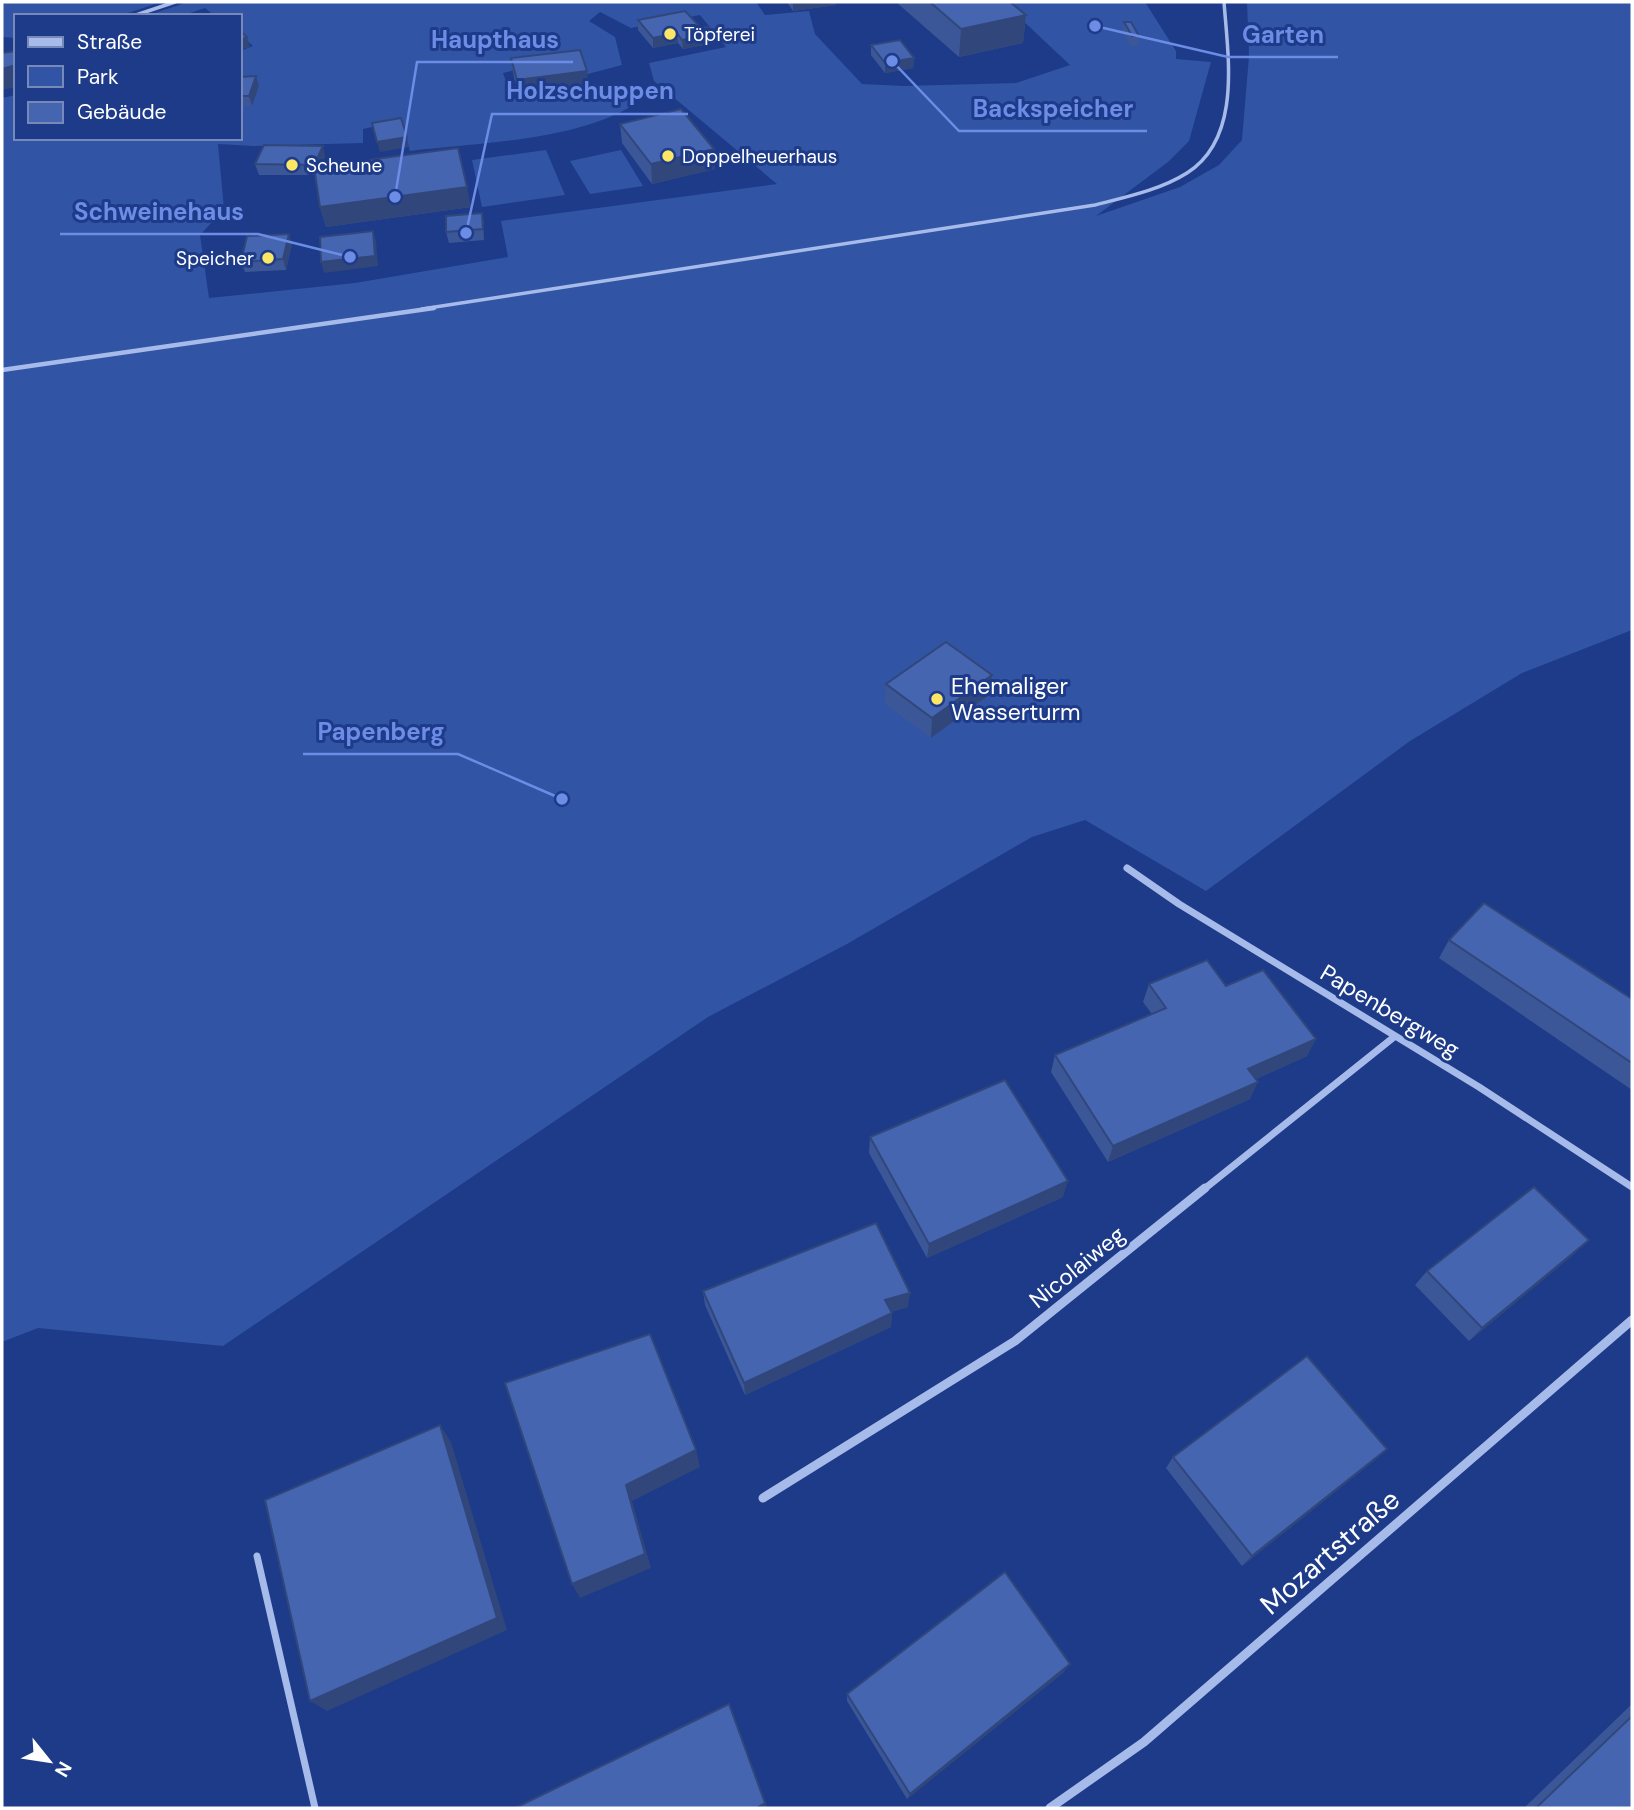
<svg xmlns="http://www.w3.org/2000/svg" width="1634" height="1810" viewBox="0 0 1634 1810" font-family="'DM Sans',sans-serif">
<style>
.green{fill:#3154a5;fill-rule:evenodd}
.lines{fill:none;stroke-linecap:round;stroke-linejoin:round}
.service-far2{stroke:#a7bbeb;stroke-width:3.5}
.service-far1{stroke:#a7bbeb;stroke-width:4.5}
.service{stroke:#a7bbeb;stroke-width:7}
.minor-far1{stroke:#a7bbeb;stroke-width:7}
.minor{stroke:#a7bbeb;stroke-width:9}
.wall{fill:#3c5797}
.shaded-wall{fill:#31477b}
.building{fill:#4665b0;stroke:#31477b;stroke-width:2}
.poi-dot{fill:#fbe665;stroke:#1d3b88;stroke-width:2.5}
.labels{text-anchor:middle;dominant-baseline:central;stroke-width:6;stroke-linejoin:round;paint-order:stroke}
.far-poi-label{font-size:19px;fill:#fff;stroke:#1d3b88;text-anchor:start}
.poi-label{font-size:23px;fill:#fff;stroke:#1d3b88;text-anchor:start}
.street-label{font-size:23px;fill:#fff;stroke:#1d3b88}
.near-street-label{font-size:28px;fill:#fff;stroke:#1d3b88}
.leader{fill:none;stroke:#6c8ce6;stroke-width:2.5}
.callout-dot{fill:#6c8ce6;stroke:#1d3b88;stroke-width:2.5}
.callout-label{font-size:24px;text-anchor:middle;font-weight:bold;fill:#6c8ce6;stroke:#1d3b88;stroke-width:6;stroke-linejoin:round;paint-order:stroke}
</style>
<rect width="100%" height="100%" fill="#1d3b88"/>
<!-- green -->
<g class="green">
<path d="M 2,2 L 161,2 L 119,16 L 16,16 L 16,38 L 2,37 Z"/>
<path d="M 188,2 L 756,2 L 765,15 L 809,11 L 815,34 L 862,84 L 904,86 L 1016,83 L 1070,65 L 1003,2 L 1145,2 L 1176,51 L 1176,59 L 1211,62 L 1189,141 L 1168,162 L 1096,216 L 1180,187 L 1219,165 L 1242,140 L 1249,56 L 1247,2 L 1632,2 L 1632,630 L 1522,673 L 1410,741 L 1206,891 L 1085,820 L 1032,837 L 847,944 L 708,1017 L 223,1346 L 38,1328 L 2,1342 L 2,98 L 16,95 L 16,138 L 240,138 L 240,51 L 253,46 L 240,35 L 240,16 L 215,16 L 205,8 L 181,16 L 146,16 ZM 600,12 L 631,28 L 700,15 L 726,47 L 649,63 L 654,81 L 777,184 L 501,221 L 508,257 L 355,283 L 209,298 L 200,235 L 224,209 L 218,144 L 253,146 L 363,143 L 363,129 L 400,121 L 410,151 C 478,143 573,141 632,106 L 631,93 L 617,92 L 611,85 L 587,83 L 513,99 L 503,73 L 516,70 L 584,75 L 622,65 L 615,37 L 589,21 Z"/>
<path d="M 546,150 L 565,195 L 482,207 L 472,160 Z"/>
<path d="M 621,150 L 643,186 L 590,194 L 570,161 Z"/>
</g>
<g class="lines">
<!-- service-far2 -->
<g class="service-far2">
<path d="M 133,16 L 175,2"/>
<path d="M 422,309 L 1095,205 C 1126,197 1160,190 1187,173 C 1242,138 1228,57 1224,2"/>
</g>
<!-- service-far1 -->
<path class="service-far1" d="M 2,370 L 434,308"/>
<!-- service -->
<path class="service" d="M 257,1556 L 315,1808"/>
<!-- minor-far1 -->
<g class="minor-far1">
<path d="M 1127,868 L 1179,904 L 1479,1087 L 1632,1187"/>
<path d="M 1203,1190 L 1394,1037"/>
</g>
<!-- minor -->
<g class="minor">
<path d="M 763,1498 L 1015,1341 L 1205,1188"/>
<path d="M 1050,1808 L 1144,1742 L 1632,1320"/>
</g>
</g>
<!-- wall -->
<g class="wall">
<path d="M 787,2 L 836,2 L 836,5 L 793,11 Z"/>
<path d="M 896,2 L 1010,2 L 1026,15 L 1023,43 L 959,57 Z"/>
<path d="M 638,20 L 701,28 L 713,33 L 714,43 L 683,49 L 678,43 L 653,48 L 638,30 Z"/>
<path d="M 1124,22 L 1139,36 L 1138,46 L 1130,46 L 1122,32 Z"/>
<path d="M 871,45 L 914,58 L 913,68 L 885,73 L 871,55 Z"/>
<path d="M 511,58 L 589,91 L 520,99 L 514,78 Z"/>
<path d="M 240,77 L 259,86 L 252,106 L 240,106 Z"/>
<path d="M 620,124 L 715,169 L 652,184 L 622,143 Z"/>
<path d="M 325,156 L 321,166 L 471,207 L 326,227 L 320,207 L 315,175 L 259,175 L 255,164 Z"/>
<path d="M 482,213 L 484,224 L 484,240 L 449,243 L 446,232 Z"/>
<path d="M 292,244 L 286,270 L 245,272 L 241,262 Z"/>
<path d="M 992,675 L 989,695 L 931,738 L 885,704 L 886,684 Z"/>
<path d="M 1449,940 L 1632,999 L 1632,1090 L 1439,958 Z"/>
<path d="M 1149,984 L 1226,986 L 1307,1056 L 1256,1079 L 1250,1099 L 1108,1162 L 1051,1072 L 1055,1055 L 1152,1014 L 1143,1002 Z"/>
<path d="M 870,1137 L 1063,1197 L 927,1258 L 869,1153 Z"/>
<path d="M 1589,1240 L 1574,1254 L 1469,1341 L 1415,1285 L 1427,1271 Z"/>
<path d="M 703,1291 L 908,1307 L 891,1312 L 892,1313 L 891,1327 L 745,1395 L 705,1305 Z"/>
<path d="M 1173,1457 L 1375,1460 L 1242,1566 L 1166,1468 Z"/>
<path d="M 1064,1672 L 907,1799 L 847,1701 L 847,1694 Z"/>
<path d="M 1632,1704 L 1632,1808 L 1524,1808 Z"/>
</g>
<!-- shaded-wall -->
<g class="shaded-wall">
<path d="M 793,2 L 836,2 L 836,5 L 793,11 Z"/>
<path d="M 1026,15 L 1023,43 L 959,57 L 961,29 Z"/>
<path d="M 677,33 L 678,43 L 653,48 L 653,38 Z"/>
<path d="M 713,33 L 714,43 L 683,49 L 682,40 Z"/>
<path d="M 247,37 L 250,47 L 240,50 L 240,40 Z"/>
<path d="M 914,58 L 913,68 L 885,73 L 885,63 Z"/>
<path d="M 16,65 L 16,87 L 2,90 L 2,69 Z"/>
<path d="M 587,71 L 589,91 L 520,99 L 517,80 Z"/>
<path d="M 256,76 L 259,86 L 252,106 L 249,96 Z"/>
<path d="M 407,137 L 409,147 L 380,152 L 377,142 Z"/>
<path d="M 323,146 L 325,156 L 317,175 L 314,165 Z"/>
<path d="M 714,149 L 715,169 L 652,184 L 651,164 Z"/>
<path d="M 467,187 L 471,207 L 326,227 L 320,207 Z"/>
<path d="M 482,213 L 484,224 L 484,240 L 483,229 Z"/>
<path d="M 373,231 L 376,241 L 378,266 L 324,273 L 321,262 Z"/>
<path d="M 289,234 L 292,244 L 286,270 L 283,259 Z"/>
<path d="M 992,675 L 989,695 L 931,738 L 932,718 Z"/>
<path d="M 1316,1039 L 1307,1056 L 1240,1086 L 1248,1069 Z"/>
<path d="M 1258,1082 L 1250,1099 L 1108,1162 L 1113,1146 Z"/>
<path d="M 1068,1181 L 1063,1197 L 927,1258 L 929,1244 Z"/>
<path d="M 1589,1240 L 1574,1254 L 1469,1341 L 1482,1328 Z"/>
<path d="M 910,1293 L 908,1307 L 884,1314 L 885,1300 Z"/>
<path d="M 892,1313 L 891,1327 L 745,1395 L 744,1383 Z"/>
<path d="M 440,1425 L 451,1442 L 507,1630 L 327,1711 L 310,1701 Z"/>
<path d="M 1387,1449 L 1375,1460 L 1242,1566 L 1252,1556 Z"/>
<path d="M 696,1450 L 700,1467 L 632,1501 L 651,1568 L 580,1598 L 572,1584 L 626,1485 Z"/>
<path d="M 1070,1664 L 1064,1672 L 907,1799 L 910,1794 Z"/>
<path d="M 765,1803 L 767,1808 L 756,1808 Z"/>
</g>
<!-- building -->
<g class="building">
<path d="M 930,2 L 1010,2 L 1026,15 L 961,29 Z"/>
<path d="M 685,11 L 701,28 L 708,27 L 713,33 L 682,40 L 677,33 L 653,38 L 638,20 Z"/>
<path d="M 1124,22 L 1131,22 L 1139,36 L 1132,36 Z"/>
<path d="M 240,31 L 247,37 L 240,40 Z"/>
<path d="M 900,40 L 914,58 L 885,63 L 871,45 Z"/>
<path d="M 580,50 L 587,71 L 517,80 L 511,58 Z"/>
<path d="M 16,51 L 16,65 L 2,69 L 2,53 Z"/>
<path d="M 256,76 L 249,96 L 240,96 L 240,77 Z"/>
<path d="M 681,109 L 714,149 L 651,164 L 620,124 Z"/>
<path d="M 401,118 L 407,137 L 377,142 L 372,123 Z"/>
<path d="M 264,145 L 323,146 L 314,165 L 255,164 Z"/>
<path d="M 458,148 L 467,187 L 320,207 L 314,167 Z"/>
<path d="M 482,213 L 483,229 L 446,232 L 446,216 Z"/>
<path d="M 373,231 L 375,256 L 321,262 L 320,237 Z"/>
<path d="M 289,234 L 283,259 L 241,262 L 247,236 Z"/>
<path d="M 946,642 L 992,675 L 932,718 L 886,684 Z"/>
<path d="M 1484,903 L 1632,999 L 1632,1063 L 1449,940 Z"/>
<path d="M 1207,960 L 1226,986 L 1263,970 L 1316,1039 L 1248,1069 L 1258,1082 L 1113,1146 L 1055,1055 L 1166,1008 L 1149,984 Z"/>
<path d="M 1005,1080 L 1068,1181 L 929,1244 L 870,1137 Z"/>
<path d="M 1534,1187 L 1589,1240 L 1482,1328 L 1427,1271 Z"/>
<path d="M 876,1223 L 910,1293 L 885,1300 L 892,1313 L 744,1383 L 703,1291 Z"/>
<path d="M 650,1334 L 696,1450 L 626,1485 L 645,1554 L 572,1584 L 505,1383 Z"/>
<path d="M 1307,1356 L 1387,1449 L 1252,1556 L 1173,1457 Z"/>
<path d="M 440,1425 L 497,1618 L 310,1701 L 265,1500 Z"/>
<path d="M 1005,1572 L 1070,1664 L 910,1794 L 847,1694 Z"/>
<path d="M 729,1704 L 765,1803 L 756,1808 L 515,1808 Z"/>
<path d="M 1632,1716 L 1632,1808 L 1536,1808 Z"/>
</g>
<!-- markers -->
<g class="poi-dot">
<circle cx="670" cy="34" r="7"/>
<circle cx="668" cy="156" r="7"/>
<circle cx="292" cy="165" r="7"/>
<circle cx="268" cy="258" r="7"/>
<circle cx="937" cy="699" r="7"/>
</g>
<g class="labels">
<!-- far-poi labels -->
<g class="far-poi-label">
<text x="684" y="34">Töpferei</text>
<text x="682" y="156">Doppelheuerhaus</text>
<text x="306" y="165">Scheune</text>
<text x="254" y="258" text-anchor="end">Speicher</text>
</g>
<!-- poi labels -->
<g class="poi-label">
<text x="951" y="686">Ehemaliger<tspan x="951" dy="26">Wasserturm</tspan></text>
</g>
<!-- street labels -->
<g class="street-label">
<text transform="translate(1390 1011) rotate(31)">Papenbergweg</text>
<text transform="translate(1077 1267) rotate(-39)">Nicolaiweg</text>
</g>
<!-- near-street labels -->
<g class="near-street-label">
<text transform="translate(1330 1552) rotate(-41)">Mozartstraße</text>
</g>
</g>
<!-- callouts -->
<path class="leader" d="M1095 26L1228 57H1338M395 197L417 62H573M466 233L492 114H688M892 61L959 131H1147M350 257L258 234H60M562 799L458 754H303"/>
<g class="callout-dot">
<circle cx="1095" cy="26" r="7"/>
<circle cx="395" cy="197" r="7"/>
<circle cx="466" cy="233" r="7"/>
<circle cx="892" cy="61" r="7"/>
<circle cx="350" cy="257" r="7"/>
<circle cx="562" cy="799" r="7"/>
</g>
<g class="callout-label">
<text x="1283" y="43">Garten</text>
<text x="495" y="48">Haupthaus</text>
<text x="590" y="99">Holzschuppen</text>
<text x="1053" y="117">Backspeicher</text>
<text x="159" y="220">Schweinehaus</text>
<text x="381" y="740">Papenberg</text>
</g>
<!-- border -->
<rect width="1634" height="1810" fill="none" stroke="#ffffff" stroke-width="7"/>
<!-- legend -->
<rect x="14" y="14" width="228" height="126" fill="#1d3b88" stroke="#7789b8" stroke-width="2"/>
<rect x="28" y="37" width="35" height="10" fill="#a7bbeb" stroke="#7789b8" stroke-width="2"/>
<text x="77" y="49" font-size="21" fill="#ffffff">Straße</text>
<rect x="28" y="66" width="35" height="21" fill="#3154a5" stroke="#7789b8" stroke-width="2"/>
<text x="77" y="84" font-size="21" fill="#ffffff">Park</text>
<rect x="28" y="102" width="35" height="21" fill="#4665b0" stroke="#7789b8" stroke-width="2"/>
<text x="77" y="119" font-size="21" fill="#ffffff">Gebäude</text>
<!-- north arrow -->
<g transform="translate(49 1761) rotate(120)" stroke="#1d3b88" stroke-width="5" paint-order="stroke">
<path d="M0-5L12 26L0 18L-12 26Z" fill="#ffffff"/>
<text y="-10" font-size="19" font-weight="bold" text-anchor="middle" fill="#ffffff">N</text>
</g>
</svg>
